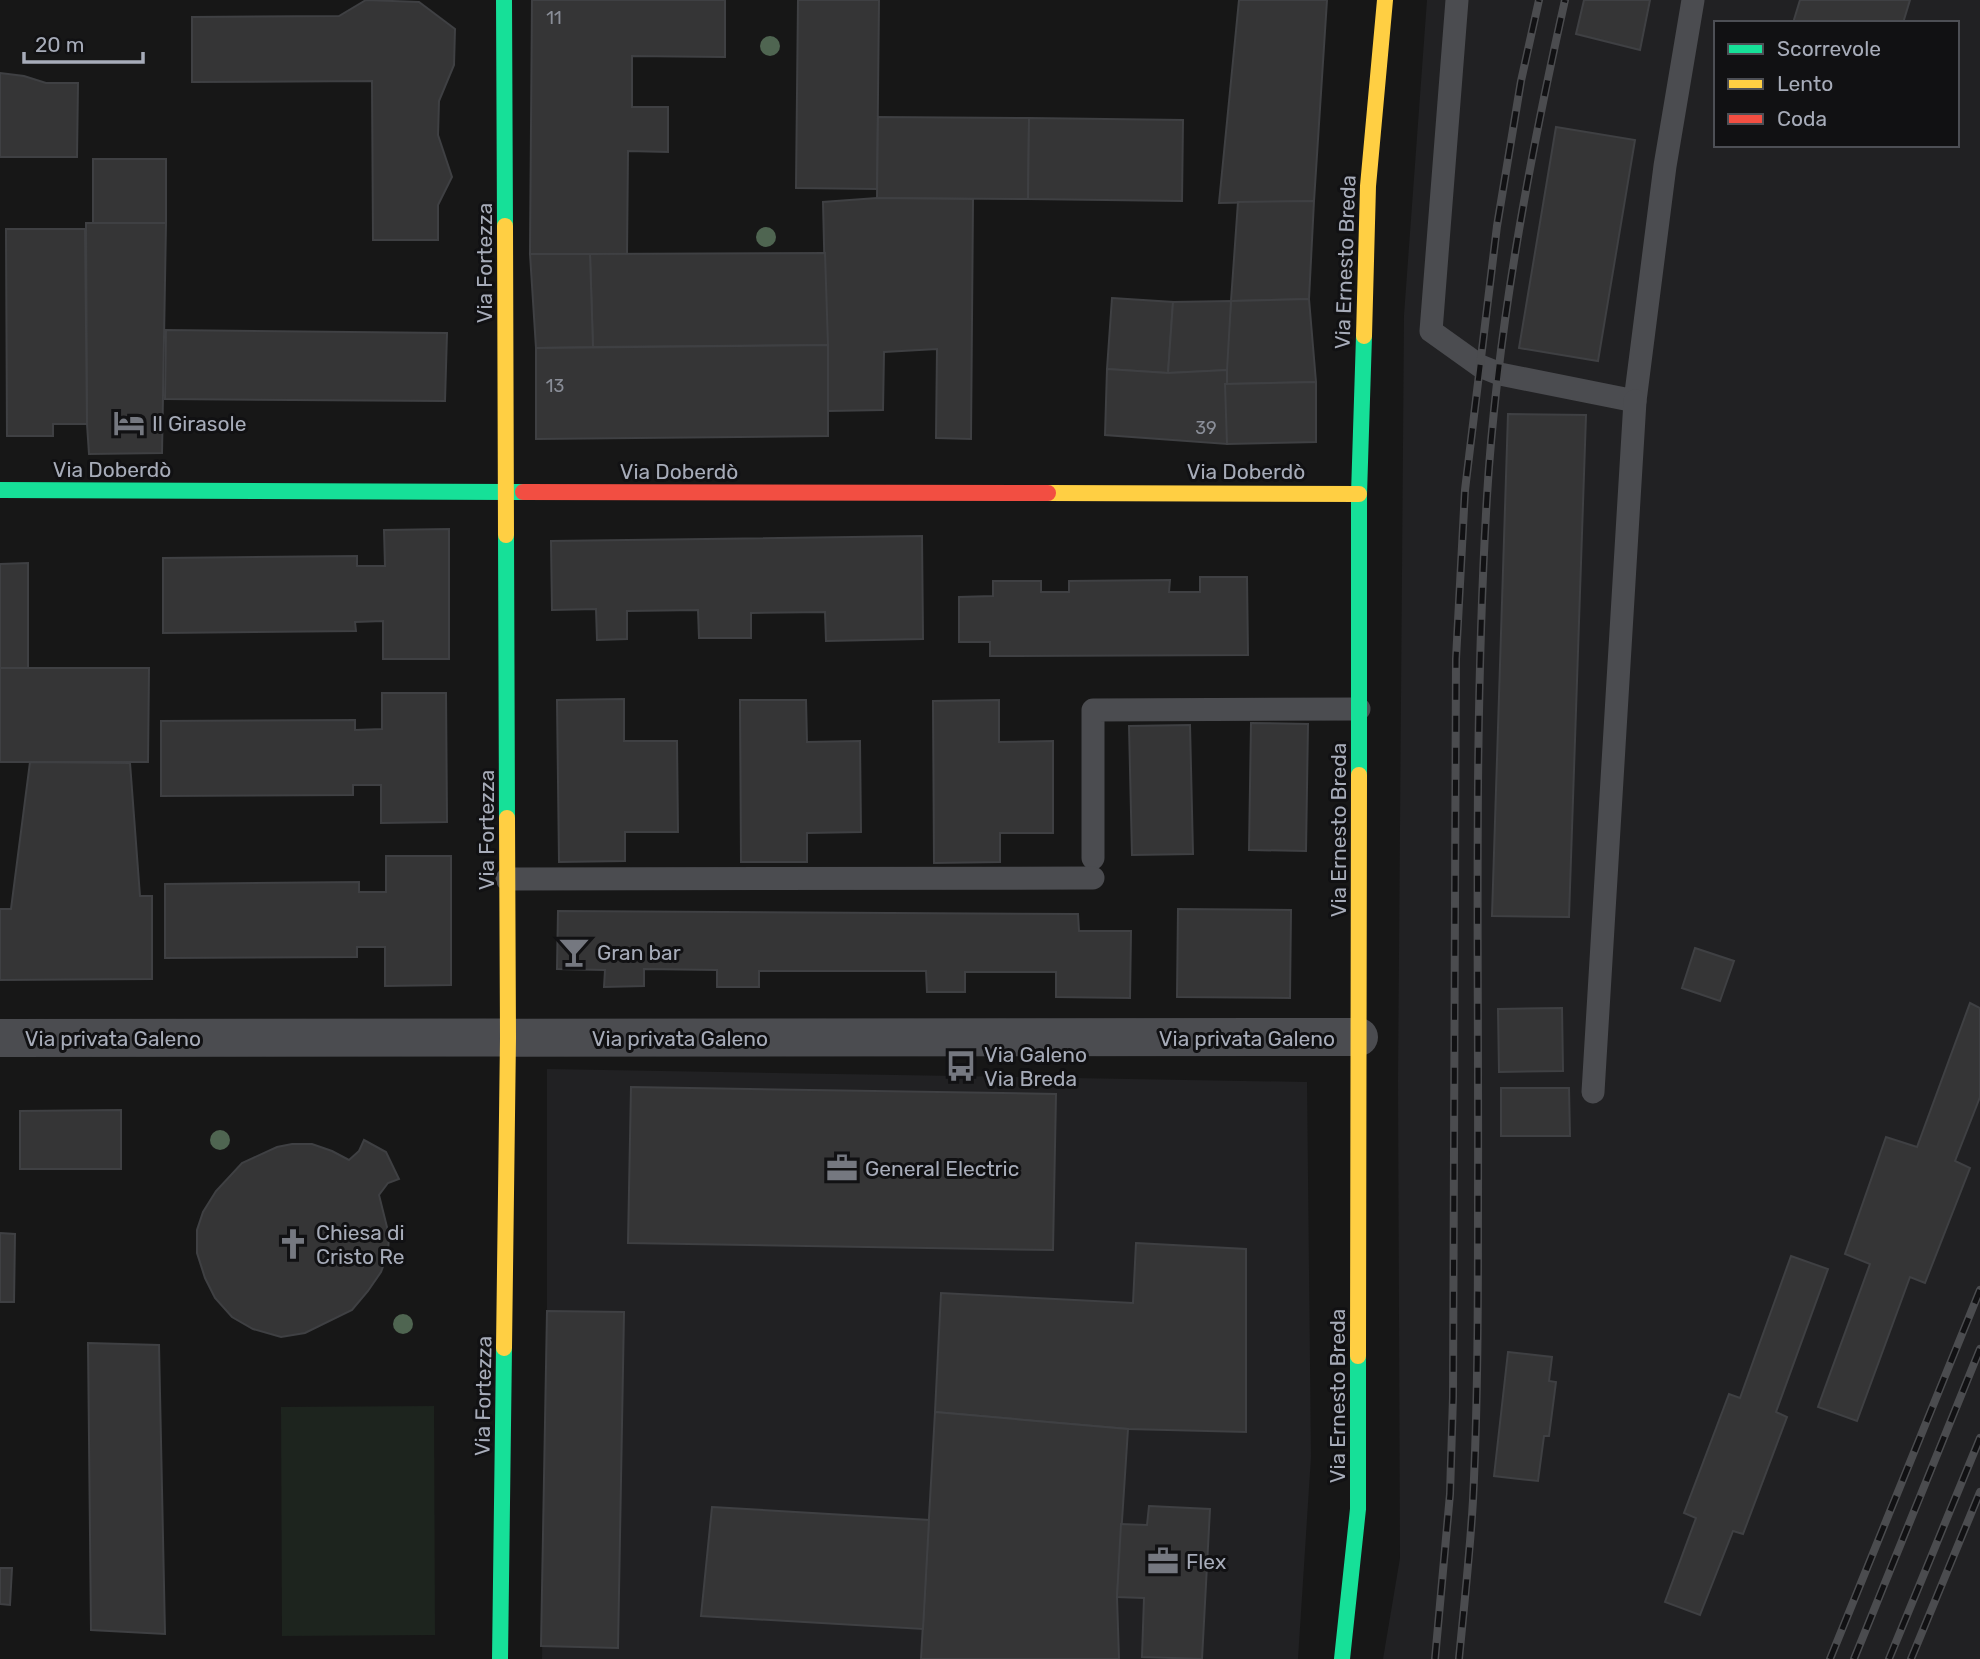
<svg xmlns="http://www.w3.org/2000/svg" width="1980" height="1659" viewBox="0 0 1980 1659" font-family="Rubik,sans-serif">
<style>
.built{fill:#212123;fill-rule:evenodd}
.green{fill:#1d241e}
.building{fill:#353536;stroke:#3f4043;stroke-width:2}
.lines{fill:none;stroke-linecap:round;stroke-linejoin:round}
.lane{stroke:#4b4c50;stroke-width:23}
.street{stroke:#4b4c50;stroke-width:38}
.fast{stroke:#16e098;stroke-width:16}
.slow{stroke:#ffcf43;stroke-width:16}
.jam{stroke:#f24e42;stroke-width:16}
.rail-casing{stroke:#4b4c4f;stroke-width:8}
.rail{stroke:#111113;stroke-width:5;stroke-dasharray:16;stroke-linecap:butt}
.tree{fill:#4f6551}
.labels{text-anchor:middle;dominant-baseline:central;stroke-width:6;stroke-linejoin:round;paint-order:stroke}
.number-label{font-size:18px;fill:#8a8e98}
.street-label{font-size:21px;fill:#a7acb9;stroke:#111113}
.poi-label{font-size:21px;fill:#a7acb9;stroke:#111113;text-anchor:start}
</style>
<rect width="100%" height="100%" fill="#171717"/>
<!-- built -->
<g class="built">
<path d="M 1427,0 L 1980,0 L 1980,1659 L 1383,1659 L 1400,1558 L 1398,1081 L 1404,315 ZM 1716,23 L 1957,23 L 1957,145 L 1716,145 Z"/>
<path d="M 547,1069 L 1307,1082 L 1311,1457 L 1298,1659 L 542,1659 L 547,1311 Z"/>
</g>
<!-- green -->
<path class="green" d="M 434,1406 L 435,1635 L 282,1636 L 281,1407 Z"/>
<!-- building -->
<g class="building">
<path d="M 366,0 L 419,2 L 455,29 L 454,65 L 439,101 L 438,135 L 452,177 L 438,205 L 438,240 L 373,240 L 372,81 L 192,82 L 192,17 L 339,16 Z"/>
<path d="M 532,0 L 725,0 L 725,57 L 632,56 L 632,107 L 668,107 L 668,152 L 628,151 L 627,255 L 530,254 Z"/>
<path d="M 798,0 L 879,0 L 877,189 L 796,188 Z"/>
<path d="M 1239,0 L 1327,0 L 1314,201 L 1219,203 Z"/>
<path d="M 1584,0 L 1650,0 L 1640,50 L 1576,34 Z"/>
<path d="M 1800,0 L 1910,0 L 1903,23 L 1793,23 Z"/>
<path d="M 0,73 L 24,76 L 46,83 L 78,83 L 77,157 L 0,157 Z"/>
<path d="M 878,117 L 1029,118 L 1028,199 L 877,198 Z"/>
<path d="M 1029,118 L 1183,120 L 1182,201 L 1028,199 Z"/>
<path d="M 1556,127 L 1635,140 L 1598,361 L 1519,348 Z"/>
<rect x="93" y="159" width="73" height="64"/>
<path d="M 877,198 L 973,199 L 971,439 L 936,438 L 937,349 L 884,352 L 883,410 L 828,411 L 823,202 Z"/>
<path d="M 1314,201 L 1309,299 L 1231,301 L 1238,202 Z"/>
<path d="M 86,223 L 166,223 L 162,453 L 89,454 L 87,424 Z"/>
<path d="M 6,229 L 85,229 L 87,424 L 53,424 L 53,436 L 7,436 Z"/>
<path d="M 825,253 L 828,345 L 593,347 L 590,254 Z"/>
<path d="M 530,254 L 590,254 L 593,347 L 536,348 Z"/>
<path d="M 1112,298 L 1173,302 L 1168,373 L 1107,369 Z"/>
<path d="M 1309,299 L 1316,382 L 1225,384 L 1231,301 Z"/>
<path d="M 1231,301 L 1227,370 L 1168,373 L 1173,302 Z"/>
<path d="M 166,330 L 447,333 L 445,401 L 165,399 Z"/>
<path d="M 828,345 L 828,436 L 536,439 L 536,348 Z"/>
<path d="M 1107,369 L 1168,373 L 1227,370 L 1227,444 L 1105,435 Z"/>
<path d="M 1316,382 L 1316,442 L 1227,444 L 1225,384 Z"/>
<path d="M 1508,414 L 1586,415 L 1569,917 L 1492,916 Z"/>
<path d="M 449,529 L 449,659 L 383,659 L 383,621 L 355,622 L 356,631 L 163,633 L 163,558 L 357,556 L 357,566 L 385,566 L 384,530 Z"/>
<path d="M 922,536 L 923,639 L 826,641 L 825,612 L 751,613 L 751,638 L 699,638 L 698,610 L 627,611 L 627,639 L 597,640 L 596,609 L 552,610 L 551,541 Z"/>
<path d="M 28,563 L 28,668 L 0,668 L 0,564 Z"/>
<path d="M 1200,577 L 1247,577 L 1248,655 L 990,656 L 990,642 L 959,642 L 959,597 L 993,596 L 993,581 L 1041,581 L 1041,592 L 1069,592 L 1069,581 L 1170,580 L 1169,592 L 1200,592 Z"/>
<path d="M 0,668 L 149,668 L 148,762 L 0,762 Z"/>
<path d="M 382,693 L 446,693 L 447,822 L 381,823 L 381,785 L 353,785 L 353,795 L 161,796 L 161,721 L 355,720 L 355,730 L 382,729 Z"/>
<path d="M 624,699 L 624,741 L 677,741 L 678,832 L 625,832 L 625,861 L 559,862 L 557,700 Z"/>
<path d="M 740,700 L 806,700 L 807,742 L 860,741 L 861,832 L 807,833 L 807,862 L 741,862 Z"/>
<path d="M 999,700 L 999,742 L 1053,741 L 1053,833 L 1000,833 L 1000,862 L 934,863 L 933,701 Z"/>
<path d="M 1251,723 L 1308,724 L 1306,851 L 1249,850 Z"/>
<path d="M 1190,725 L 1193,854 L 1132,855 L 1129,726 Z"/>
<path d="M 30,762 L 130,763 L 140,896 L 152,896 L 152,979 L 0,980 L 0,909 L 11,909 Z"/>
<path d="M 386,856 L 451,856 L 451,985 L 385,986 L 385,947 L 357,947 L 357,957 L 165,958 L 165,884 L 359,882 L 359,892 L 386,892 Z"/>
<path d="M 1178,909 L 1291,910 L 1290,998 L 1177,997 Z"/>
<path d="M 558,911 L 1078,914 L 1079,931 L 1131,931 L 1130,998 L 1056,997 L 1056,972 L 965,972 L 965,992 L 927,992 L 926,971 L 759,971 L 759,987 L 717,987 L 717,970 L 644,969 L 644,986 L 604,987 L 605,970 L 557,969 Z"/>
<path d="M 1695,948 L 1734,961 L 1720,1001 L 1682,988 Z"/>
<path d="M 1970,1003 L 1980,1008 L 1980,1097 L 1955,1161 L 1970,1168 L 1925,1283 L 1910,1277 L 1857,1421 L 1818,1407 L 1870,1264 L 1845,1254 L 1886,1137 L 1917,1147 Z"/>
<path d="M 1562,1008 L 1563,1071 L 1499,1072 L 1498,1009 Z"/>
<path d="M 631,1087 L 1056,1094 L 1053,1250 L 628,1243 Z"/>
<path d="M 1501,1088 L 1569,1088 L 1570,1136 L 1501,1136 Z"/>
<path d="M 121,1110 L 121,1169 L 20,1169 L 20,1111 Z"/>
<path d="M 364,1140 L 386,1152 L 399,1179 L 388,1183 L 379,1195 L 389,1235 L 388,1253 L 381,1272 L 368,1291 L 352,1310 L 305,1333 L 281,1337 L 253,1329 L 232,1317 L 215,1298 L 205,1278 L 197,1253 L 197,1230 L 203,1212 L 216,1191 L 242,1163 L 277,1147 L 292,1144 L 312,1144 L 332,1151 L 349,1160 L 359,1151 Z"/>
<path d="M 0,1233 L 15,1234 L 14,1302 L 0,1302 Z"/>
<path d="M 1136,1243 L 1246,1249 L 1246,1432 L 1128,1429 L 935,1412 L 941,1293 L 1133,1303 Z"/>
<path d="M 1791,1256 L 1828,1269 L 1776,1412 L 1787,1417 L 1743,1534 L 1733,1531 L 1700,1615 L 1665,1602 L 1696,1518 L 1684,1513 L 1729,1394 L 1740,1398 Z"/>
<path d="M 547,1311 L 624,1312 L 618,1648 L 541,1646 Z"/>
<path d="M 88,1343 L 159,1345 L 165,1634 L 91,1630 Z"/>
<path d="M 1508,1352 L 1552,1357 L 1549,1381 L 1556,1382 L 1549,1436 L 1544,1436 L 1538,1481 L 1494,1476 Z"/>
<path d="M 935,1412 L 1128,1429 L 1117,1597 L 1119,1659 L 921,1659 Z"/>
<path d="M 1149,1506 L 1210,1509 L 1202,1659 L 1142,1657 L 1144,1598 L 1117,1597 L 1121,1524 L 1147,1525 Z"/>
<path d="M 712,1507 L 929,1520 L 923,1629 L 701,1616 Z"/>
<path d="M 0,1568 L 12,1568 L 10,1605 L 0,1604 Z"/>
</g>
<g class="lines">
<!-- lane -->
<g class="lane">
<path d="M 1457,0 L 1431,331 L 1480,366 L 1500,374 L 1635,401 L 1665,166 L 1693,0"/>
<path d="M 1093,858 L 1093,710 L 1359,709"/>
<path d="M 507,879 L 1093,878"/>
<path d="M 1593,1092 L 1635,401"/>
</g>
<!-- street -->
<path class="street" d="M 0,1038 L 1359,1037"/>
<!-- fast -->
<g class="fast">
<path d="M 504,0 L 505,226"/>
<path d="M 0,490 L 523,492"/>
<path d="M 506,535 L 507,818"/>
<path d="M 1359,775 L 1359,494 L 1364,336"/>
<path d="M 500,1659 L 504,1348"/>
<path d="M 1342,1659 L 1358,1509 L 1358,1356"/>
</g>
<!-- slow -->
<g class="slow">
<path d="M 505,226 L 506,535"/>
<path d="M 1364,336 L 1368,186 L 1385,0"/>
<path d="M 1048,493 L 1359,494"/>
<path d="M 504,1348 L 508,1038 L 507,818"/>
<path d="M 1358,1356 L 1359,775"/>
</g>
<!-- jam -->
<path class="jam" d="M 523,492 L 1048,493"/>
<defs>
<g id="rail">
<path d="M 1435,1659 L 1450,1494 L 1453,1397 L 1456,659 L 1465,490 L 1497,226 L 1521,81 L 1539,0"/>
<path d="M 1459,1659 C 1464,1606 1470,1553 1473,1500 C 1478,1400 1478,1299 1478,1199 C 1479,965 1473,730 1487,496 C 1497,331 1529,161 1565,0"/>
<path d="M 1830,1659 L 1980,1290"/>
<path d="M 1854,1659 L 1980,1349"/>
<path d="M 1889,1659 L 1980,1438"/>
<path d="M 1911,1659 L 1980,1492"/>
</g>
</defs>
<!-- rail casing -->
<use href="#rail" class="rail-casing"/>
<!-- rail -->
<use href="#rail" class="rail"/>
</g>
<!-- trees -->
<g class="tree">
<circle cx="770" cy="46" r="10"/>
<circle cx="766" cy="237" r="10"/>
<circle cx="220" cy="1140" r="10"/>
<circle cx="403" cy="1324" r="10"/>
</g>
<!-- icons -->
<defs>
<symbol id="hotel-bare" viewBox="-9 -9 18 18"><path d="M-6-4.5h1.5V1H6V5H4.5V3h-9V5H-6ZM-4 0a1.8 1.8 0 1 1 3.6 0ZM.5 0V-2.5h3Q6-2.5 6 0Z" fill="#757880" stroke="#111113" stroke-width="2.5" paint-order="stroke"/></symbol>
<symbol id="bar-bare" viewBox="-9 -9 18 18"><path d="M-6-5H6L.8 .8V4.5H3.5V6h-7V4.5H-.8V.8Z" fill="#757880" stroke="#111113" stroke-width="2.5" paint-order="stroke"/></symbol>
<symbol id="bus-bare" viewBox="-9 -9 18 18"><path d="M-5-6H5V4H4V6H2V4H-2V6H-4V4H-5ZM-3.5-4V0h7V-4ZM-3.5 1.2v1.5H-2V1.2ZM2 1.2v1.5H3.5V1.2Z" fill="#757880" stroke="#111113" stroke-width="2.5" paint-order="stroke"/></symbol>
<symbol id="office-bare" viewBox="-9 -9 18 18"><path d="M-6-3h4V-5.5h4V-3h4V5H-6ZM-1-4.5V-3h2v-1.5ZM-6 0V1H6V0Z" fill="#757880" stroke="#111113" stroke-width="2.5" paint-order="stroke"/></symbol>
<symbol id="church-bare" viewBox="-9 -9 18 18"><path d="M-1.2-6h2.4v3.5h3.3v2.4h-3.3V6h-2.4V-.1h-3.3v-2.4h3.3Z" fill="#757880" stroke="#111113" stroke-width="2.5" paint-order="stroke"/></symbol>
</defs>
<g fill-rule="evenodd">
<use href="#hotel-bare" x="107" y="401" width="44" height="44"/>
<use href="#bar-bare" x="552" y="930" width="44" height="44"/>
<use href="#bus-bare" x="939" y="1044" width="44" height="44"/>
<use href="#office-bare" x="820" y="1146" width="44" height="44"/>
<use href="#church-bare" x="271" y="1222" width="44" height="44"/>
<use href="#office-bare" x="1141" y="1539" width="44" height="44"/>
</g>
<g class="labels">
<!-- number labels -->
<g class="number-label">
<text x="554" y="18">11</text>
<text x="555" y="386">13</text>
<text x="1206" y="428">39</text>
</g>
<!-- street labels -->
<g class="street-label">
<text transform="translate(1345 262) rotate(-88)">Via Ernesto Breda</text>
<text transform="translate(484 263) rotate(-90)">Via Fortezza</text>
<text x="112" y="469">Via Doberdò</text>
<text x="679" y="471">Via Doberdò</text>
<text x="1246" y="471">Via Doberdò</text>
<text transform="translate(486 830) rotate(-90)">Via Fortezza</text>
<text transform="translate(1338 830) rotate(-90)">Via Ernesto Breda</text>
<text x="113" y="1038">Via privata Galeno</text>
<text x="680" y="1038">Via privata Galeno</text>
<text x="1247" y="1038">Via privata Galeno</text>
<text transform="translate(483 1396) rotate(-89)">Via Fortezza</text>
<text transform="translate(1337 1396) rotate(-90)">Via Ernesto Breda</text>
</g>
<!-- poi labels -->
<g class="poi-label">
<text x="152" y="423">Il Girasole</text>
<text x="597" y="952">Gran bar</text>
<text x="984" y="1054">Via Galeno<tspan x="984" dy="24">Via Breda</tspan></text>
<text x="865" y="1168">General Electric</text>
<text x="316" y="1232">Chiesa di<tspan x="316" dy="24">Cristo Re</tspan></text>
<text x="1186" y="1561">Flex</text>
</g>
</g>
<!-- legend -->
<rect x="1714" y="21" width="245" height="126" fill="#111113" stroke="#4d4f55" stroke-width="2"/>
<rect x="1728" y="44" width="35" height="10" fill="#16e098" stroke="#4d4f55" stroke-width="2"/>
<text x="1777" y="56" font-size="21" fill="#a7acb9">Scorrevole</text>
<rect x="1728" y="79" width="35" height="10" fill="#ffcf43" stroke="#4d4f55" stroke-width="2"/>
<text x="1777" y="91" font-size="21" fill="#a7acb9">Lento</text>
<rect x="1728" y="114" width="35" height="10" fill="#f24e42" stroke="#4d4f55" stroke-width="2"/>
<text x="1777" y="126" font-size="21" fill="#a7acb9">Coda</text>
<!-- scale -->
<path d="M24 52v10h119v-10" fill="none" stroke="#a7acb9" stroke-width="3.5"/>
<text x="35" y="52" font-size="21" fill="#a7acb9" stroke="#111113" stroke-width="5" paint-order="stroke">20 m</text>
</svg>
